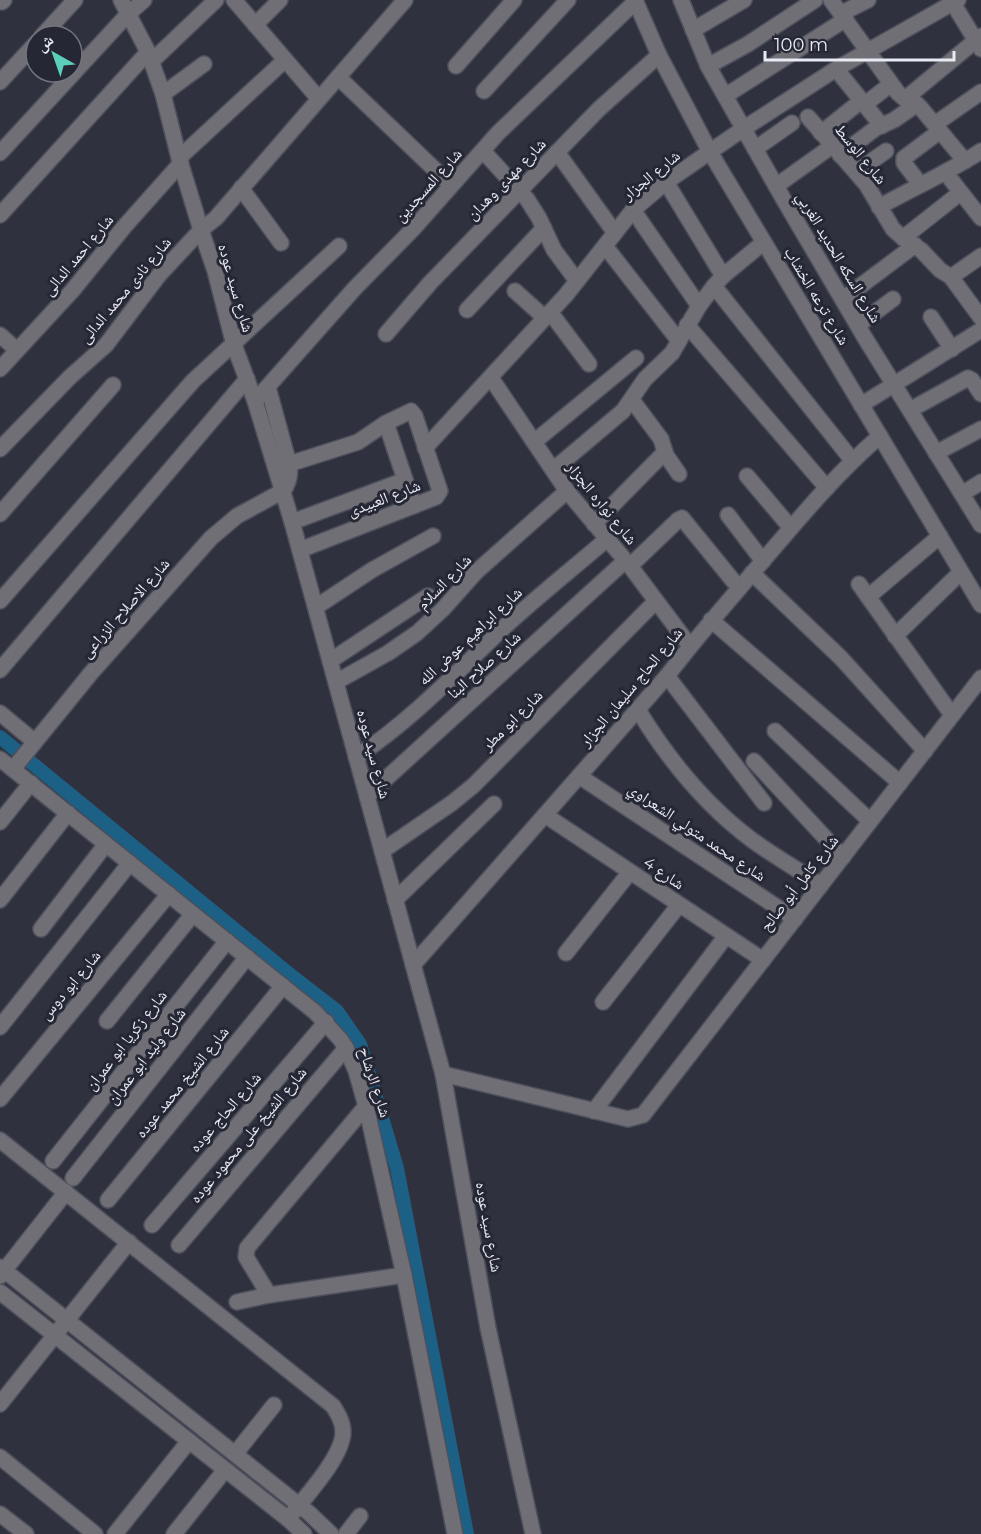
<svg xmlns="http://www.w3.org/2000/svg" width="981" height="1534" viewBox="0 0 981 1534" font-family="Montserrat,'Noto Naskh Arabic',sans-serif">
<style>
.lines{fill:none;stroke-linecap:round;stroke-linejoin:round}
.canal{stroke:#1c6086;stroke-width:14}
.minor-casing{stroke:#4d4f5c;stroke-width:18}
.minor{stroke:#716f76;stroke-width:15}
.labels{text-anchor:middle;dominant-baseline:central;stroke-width:6;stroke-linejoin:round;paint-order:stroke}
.street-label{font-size:16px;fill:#e8eaf4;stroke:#252735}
</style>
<rect width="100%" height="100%" fill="#2f313f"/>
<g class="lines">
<!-- canal -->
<path class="canal" d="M 0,737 L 288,973 L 337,1011 L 360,1044 L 397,1168 L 467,1534"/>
<defs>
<g id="minor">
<path d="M 121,0 L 148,52 L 163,94 L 179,158 L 201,230 L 215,271 L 234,345 L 255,401 L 292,522 L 443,1074 L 488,1328 L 533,1534"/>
<path d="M 234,0 L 319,99"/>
<path d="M 635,0 L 659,55 L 710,152 L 981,605"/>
<path d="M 681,0 L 708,66 L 784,200 L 865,338 L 981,525"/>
<path d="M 831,0 L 898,93 L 905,99 L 920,107 L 965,161"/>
<path d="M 951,0 L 981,49"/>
<path d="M 2,2 L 4,0"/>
<path d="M 842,13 L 868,0"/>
<path d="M 255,25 L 280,0"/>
<path d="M 693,30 L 744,0"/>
<path d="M 42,36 L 75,0"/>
<path d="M 152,61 L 216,0"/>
<path d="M 456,66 L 514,0"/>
<path d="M 708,66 L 748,44 L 815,0"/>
<path d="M 836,69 L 882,126"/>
<path d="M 338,77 L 451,185"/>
<path d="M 0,82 L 36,43"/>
<path d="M 484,91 L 568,0"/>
<path d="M 163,94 L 204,64"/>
<path d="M 725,96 L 846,19"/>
<path d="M 905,99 L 981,36"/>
<path d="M 864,105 L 891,84"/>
<path d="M 808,117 L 866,184 L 893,229 L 903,238 L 921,250 L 940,270 L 951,277 L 981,318"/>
<path d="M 935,124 L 981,92"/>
<path d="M 821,133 L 861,101"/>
<path d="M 755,149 L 792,123"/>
<path d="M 483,151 L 527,199 L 539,218 L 554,250 L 577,281"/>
<path d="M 557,152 L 615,233"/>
<path d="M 0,153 L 128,14 L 144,0"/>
<path d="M 840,155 L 876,128 L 894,120 L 917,104"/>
<path d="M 179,158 L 285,60"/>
<path d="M 856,172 L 886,151"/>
<path d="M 945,172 L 981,218"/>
<path d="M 666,182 L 723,276"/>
<path d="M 920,184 L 904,163 L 904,158 L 940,131"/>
<path d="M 776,186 L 832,146"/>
<path d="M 241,188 L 281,243"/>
<path d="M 879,207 C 913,188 949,172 981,151"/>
<path d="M 633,210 L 699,306"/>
<path d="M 0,215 L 148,52"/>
<path d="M 903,238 L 960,193"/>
<path d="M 605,246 L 679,341"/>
<path d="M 951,277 L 981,256"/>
<path d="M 714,286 L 852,460"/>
<path d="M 515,291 L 545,318"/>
<path d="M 843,299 L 915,245"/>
<path d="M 467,310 L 544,228"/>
<path d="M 550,312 L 589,364"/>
<path d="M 931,317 L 952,349"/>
<path d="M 687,325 L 827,488"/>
<path d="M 858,325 L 893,299"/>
<path d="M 386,334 L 430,283 L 599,109 L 659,55"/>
<path d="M 0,335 L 17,350"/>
<path d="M 0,369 L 72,291 L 124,227 L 181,163"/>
<path d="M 491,378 L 567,491 L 630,566 L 690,646"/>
<path d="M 632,400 L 661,439 L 666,455 L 679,474"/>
<path d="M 255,401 L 355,288 L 413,229 L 498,133 L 636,1"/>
<path d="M 861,405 L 981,330"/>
<path d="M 910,410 L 968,378 L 972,380 L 981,394"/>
<path d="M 386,423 L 414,506"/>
<path d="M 534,442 L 636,358"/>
<path d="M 425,448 L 566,295 L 633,210 L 666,182 L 743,129 L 836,69 L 958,0"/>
<path d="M 0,449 L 70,377 L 106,345 L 159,275 L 201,230 L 216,218 L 405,0"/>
<path d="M 936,453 L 981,429"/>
<path d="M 289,464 L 358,442 L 386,423 L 411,411 L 415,416 L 440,491 L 436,497 L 300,550"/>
<path d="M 553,470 L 623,411 L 645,379 L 672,353 L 699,306 L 714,286 L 723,276 L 764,242"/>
<path d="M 747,476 L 791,528"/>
<path d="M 962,494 L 981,482"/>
<path d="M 0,514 L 113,385"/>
<path d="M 728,515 L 763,561"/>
<path d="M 292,522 L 405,480"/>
<path d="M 594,524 L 665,452"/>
<path d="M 630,566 L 678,520 L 682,518 L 739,588"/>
<path d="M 752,573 L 841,658 L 925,751"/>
<path d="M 859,584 L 952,715"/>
<path d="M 868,597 L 940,536"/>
<path d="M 0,601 L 193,381 L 339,246"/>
<path d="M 316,607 L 372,570 L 433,536"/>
<path d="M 711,620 L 900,783"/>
<path d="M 895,636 L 961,572"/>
<path d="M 330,661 L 428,596"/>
<path d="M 0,670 L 247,379"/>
<path d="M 667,676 L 764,803"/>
<path d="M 336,682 L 388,653 L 417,633 L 443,609 L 476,572 L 567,491"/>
<path d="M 638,710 C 668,759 705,805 752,840 C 774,856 798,870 821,885"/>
<path d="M 0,713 L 35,742"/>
<path d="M 775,731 L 870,821"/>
<path d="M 356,757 C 409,722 453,676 499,632 C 533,600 571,570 607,539"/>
<path d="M 0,759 L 315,1012 L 340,1039 L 346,1048 L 356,1071 L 366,1106 L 404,1275 L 455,1534"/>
<path d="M 754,761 L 843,857"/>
<path d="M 13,769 L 91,673 L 211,538 L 237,516 L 283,491 C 289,483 291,475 289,464 L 268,387"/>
<path d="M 579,776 L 795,919"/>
<path d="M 367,796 L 625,561"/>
<path d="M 545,815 L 763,960"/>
<path d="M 0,822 L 31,783"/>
<path d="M 382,851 L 452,803 L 474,785 L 656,601"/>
<path d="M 0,900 L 68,813"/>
<path d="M 395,900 L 494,804"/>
<path d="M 41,929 L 106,844"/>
<path d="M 566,953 L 630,872"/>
<path d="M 413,965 L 667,676 C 698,635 733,596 767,556 C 803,514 838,472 880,436"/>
<path d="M 603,1002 L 679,905"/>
<path d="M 107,1021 L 193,914"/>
<path d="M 0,1027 L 130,863"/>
<path d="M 443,1074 L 628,1119 L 643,1115 L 981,678"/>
<path d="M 0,1099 L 169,894"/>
<path d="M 594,1111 L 726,936"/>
<path d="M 0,1140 L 333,1406 C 338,1414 343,1422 343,1432 C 343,1457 304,1498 288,1519"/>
<path d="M 53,1161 L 227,941"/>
<path d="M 73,1178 L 247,957"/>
<path d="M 108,1200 L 283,986"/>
<path d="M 152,1225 L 326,1022"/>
<path d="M 179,1245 L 346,1048"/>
<path d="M 0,1267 L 309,1513 L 331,1534"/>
<path d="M 0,1276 L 66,1192"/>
<path d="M 0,1292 L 288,1519 L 304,1534"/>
<path d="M 269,1295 L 246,1257 L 247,1248 L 366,1106"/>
<path d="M 237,1302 L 269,1295 L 404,1275"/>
<path d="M 0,1404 L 129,1242"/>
<path d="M 235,1454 L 274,1405"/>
<path d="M 0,1457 L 95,1534"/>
<path d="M 0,1514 L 26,1534"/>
<path d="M 115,1534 L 189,1441"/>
<path d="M 174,1534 L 225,1470"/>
<path d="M 346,1534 L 360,1516"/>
</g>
</defs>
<!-- minor casing -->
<use href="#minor" class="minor-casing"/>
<!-- minor -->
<use href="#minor" class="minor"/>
</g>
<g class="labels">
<!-- street labels -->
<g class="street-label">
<text transform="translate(861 154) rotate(51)">شارع الوسط</text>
<text transform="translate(651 175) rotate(-39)">شارع الجزار</text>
<text transform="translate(506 179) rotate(-46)">شارع مهدى وهدان</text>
<text transform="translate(428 185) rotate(-48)">شارع المسجدين</text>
<text transform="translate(78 255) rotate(-50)">شارع احمد الدالى</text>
<text transform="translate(839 257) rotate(59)">شارع السكه الحديد الغربي</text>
<text transform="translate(236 288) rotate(74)">شارع سيد عوده</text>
<text transform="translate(125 290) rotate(-50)">شارع نادى محمد الدالى</text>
<text transform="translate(817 296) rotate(59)">شارع ترعه الخشاب</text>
<text transform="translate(384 498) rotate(-21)">شارع العبيدى</text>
<text transform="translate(602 503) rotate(51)">شارع نواره الجزار</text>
<text transform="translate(444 582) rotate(-46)">شارع السلام</text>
<text transform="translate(125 608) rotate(-49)">شارع الاصلاح الزراعى</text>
<text transform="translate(470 636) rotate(-43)">شارع ابراهيم عوض الله</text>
<text transform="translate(484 665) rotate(-42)">شارع صلاح البنا</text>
<text transform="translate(631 687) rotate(-50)">شارع الحاج سليمان الجزار</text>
<text transform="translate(512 720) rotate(-45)">شارع ابو مطر</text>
<text transform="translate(374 754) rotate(75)">شارع سيد عوده</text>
<text transform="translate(697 832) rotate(34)">شارع محمد متولي الشعراوي</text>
<text transform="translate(664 873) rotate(34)">شارع 4</text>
<text transform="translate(799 883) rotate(-52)">شارع كامل أبو صالح</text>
<text transform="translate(70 985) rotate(-50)">شارع ابو دوس</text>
<text transform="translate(126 1040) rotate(-52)">شارع زكريا ابو عمران</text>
<text transform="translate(146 1056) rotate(-52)">شارع وليد ابو عمران</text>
<text transform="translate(182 1082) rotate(-51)">شارع الشيخ محمد عوده</text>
<text transform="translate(375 1082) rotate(72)">شارع الرشاح</text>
<text transform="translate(225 1112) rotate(-49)">شارع الحاج عوده</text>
<text transform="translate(248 1135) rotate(-50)">شارع الشيخ على محمود عوده</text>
<text transform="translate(489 1227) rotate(80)">شارع سيد عوده</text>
</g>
</g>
<!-- north arrow -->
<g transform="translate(54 54) rotate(320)"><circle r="28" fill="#252735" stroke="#737581" stroke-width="1.5"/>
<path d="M0-4.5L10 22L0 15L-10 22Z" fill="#5dceb9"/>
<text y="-9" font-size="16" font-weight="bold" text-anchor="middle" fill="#e8eaf4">ش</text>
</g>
<!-- scale -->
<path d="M765 51v9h189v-9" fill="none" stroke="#e8eaf4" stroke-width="3"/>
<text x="774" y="51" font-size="18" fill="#e8eaf4" stroke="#252735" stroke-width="4.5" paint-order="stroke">100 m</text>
</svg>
